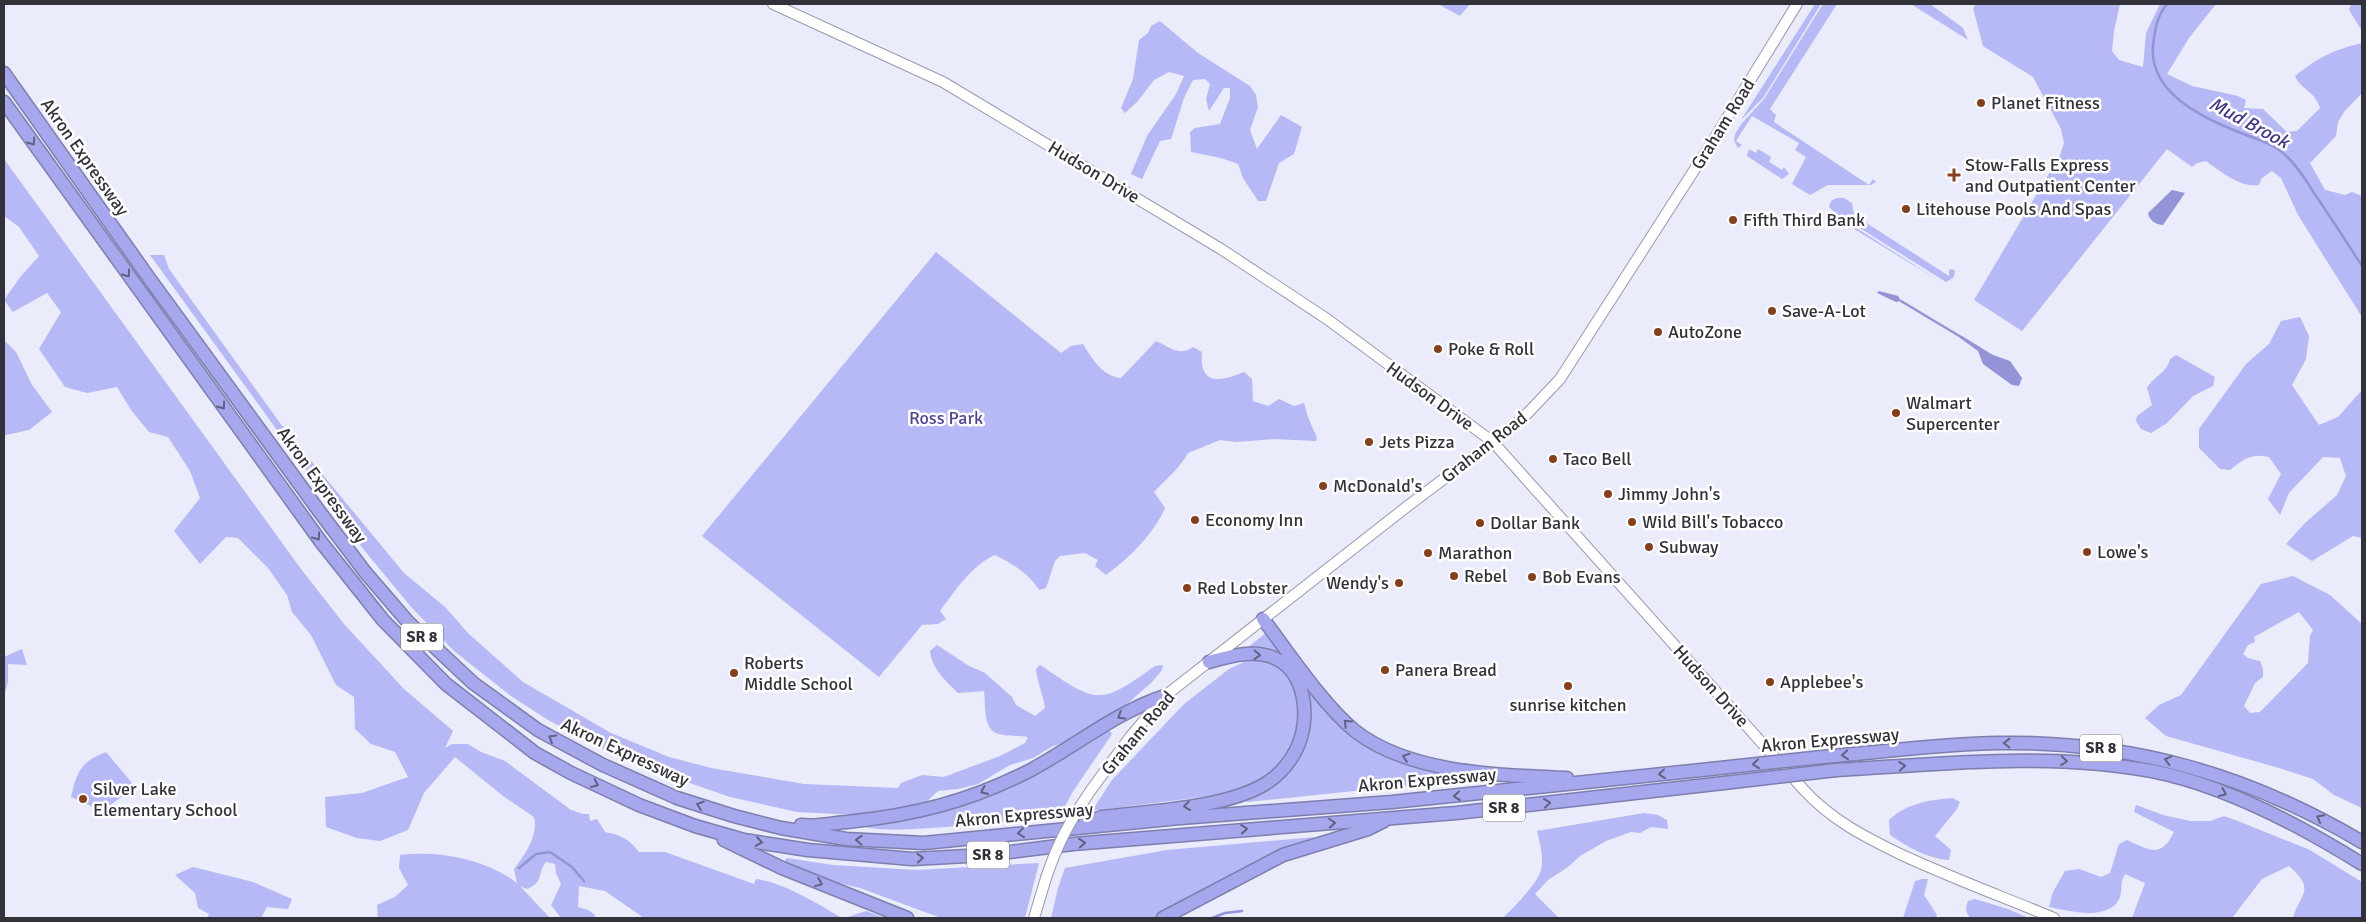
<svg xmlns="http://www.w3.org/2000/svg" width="2366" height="922" viewBox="0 0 2366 922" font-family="Signika,sans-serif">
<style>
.green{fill:#b7b8f6;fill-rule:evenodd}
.water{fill:#9493d8}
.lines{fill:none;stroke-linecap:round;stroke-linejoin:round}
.stream{stroke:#9493d8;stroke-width:2.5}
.secondary-casing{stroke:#9899ab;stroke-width:12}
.highway-casing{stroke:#7e7eae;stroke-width:15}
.secondary{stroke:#fff;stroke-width:10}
.highway{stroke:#a7a7ed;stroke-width:12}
.secondary-bridge-casing{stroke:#9899ab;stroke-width:12;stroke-linecap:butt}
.highway-bridge-casing{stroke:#7e7eae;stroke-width:15;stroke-linecap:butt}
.secondary-bridge{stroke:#fff;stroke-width:10}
.highway-bridge{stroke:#a7a7ed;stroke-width:12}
.oneway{stroke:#616182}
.poi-dot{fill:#853f1b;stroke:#fff;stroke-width:2}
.labels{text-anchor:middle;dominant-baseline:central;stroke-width:5;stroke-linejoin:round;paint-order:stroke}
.shield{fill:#fff;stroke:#707075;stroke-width:1}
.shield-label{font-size:16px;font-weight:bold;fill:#32323a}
.poi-label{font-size:18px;fill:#32323a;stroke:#fff;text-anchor:start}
.street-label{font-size:18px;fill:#32323a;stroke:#fff}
.park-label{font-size:18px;fill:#4d4598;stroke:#fff}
.water-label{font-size:19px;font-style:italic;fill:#403688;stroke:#fff}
</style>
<rect width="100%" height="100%" fill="#eaebfb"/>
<!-- green -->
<g class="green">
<path d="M 1438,4 L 1470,4 L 1460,16 Z"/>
<path d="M 1815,4 L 1821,4 L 1763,98 L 1741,120 Z"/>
<path d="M 1823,4 L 1837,4 L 1770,109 L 1776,115 L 1774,122 L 1869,185 L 1873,179 L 1876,182 L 1871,185 L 1828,185 L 1810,195 L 1792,184 L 1806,157 L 1795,150 L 1799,143 L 1752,116 L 1736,141 L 1742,145 L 1738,148 L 1734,141 L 1735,134 L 1742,123 L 1764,99 Z"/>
<path d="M 1911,4 L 1930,4 L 1963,28 L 1968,40 Z"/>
<path d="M 1976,4 L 2120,4 L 2114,31 L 2112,51 L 2119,60 L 2143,67 L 2146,33 L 2160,4 L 2216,4 L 2189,38 L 2167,74 L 2192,86 L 2238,96 L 2246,100 L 2244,108 L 2263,109 L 2287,132 L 2297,131 L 2320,108 C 2315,91 2301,90 2295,76 C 2319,57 2333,50 2362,43 L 2362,93 L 2344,112 L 2338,122 L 2336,136 L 2310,163 L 2325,190 L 2345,195 L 2352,192 L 2362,196 L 2362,317 L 2298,215 L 2281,178 L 2272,171 L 2262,178 L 2259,185 C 2241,188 2221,172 2206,161 L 2197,163 L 2192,167 L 2167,149 L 2022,331 L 1974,300 L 2060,155 L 2064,143 L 2061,129 L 2033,77 L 1983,46 L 1973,8 Z"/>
<path d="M 2351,4 L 2362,4 L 2362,31 L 2349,10 Z"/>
<path d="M 1160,21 L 1198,53 L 1250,86 L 1256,95 L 1258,107 L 1250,130 L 1257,149 L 1281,115 L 1302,127 L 1294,154 L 1279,163 L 1266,201 L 1258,201 L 1243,178 L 1238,164 L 1221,158 L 1191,152 L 1190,132 L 1195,128 L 1220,124 L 1230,98 L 1230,88 L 1224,88 L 1209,111 L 1206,99 L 1210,84 L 1205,79 L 1193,80 L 1184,98 L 1171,139 L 1160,141 L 1142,179 L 1131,174 L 1147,136 L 1176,94 L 1184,76 L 1169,72 L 1154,80 L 1137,102 L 1125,113 L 1121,108 L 1133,79 L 1139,40 L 1148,33 L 1151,26 Z"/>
<path d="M 1749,149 L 1756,153 L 1758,149 L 1771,157 L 1769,162 L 1782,170 L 1784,167 L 1789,174 L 1782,179 L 1747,156 Z"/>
<path d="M 4,159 L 301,569 L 344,624 L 404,689 L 453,731 L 445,748 L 452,744 L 468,744 L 481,752 L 505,761 L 571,810 L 583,814 L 589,814 L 590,821 L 597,819 L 605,832 C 621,835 629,839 639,852 L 665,852 L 754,884 L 756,879 C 782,882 819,904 842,918 L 644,918 L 605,891 L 579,886 L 578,907 L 588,910 L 595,915 L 594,918 L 561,918 L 551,905 L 561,884 L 556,873 L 555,864 L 546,862 C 537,874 544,882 527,889 L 520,886 L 550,918 L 378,918 L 377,905 L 395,897 L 408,885 L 399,868 L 400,855 C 439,850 486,859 517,883 L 514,869 C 525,855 539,834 534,817 L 503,796 L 455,757 L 424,793 L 408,830 L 380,841 L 357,838 L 326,827 L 325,797 L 362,793 L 408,777 L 395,752 L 371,744 L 355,729 L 354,697 L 336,685 L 311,635 L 292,612 L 287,595 L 268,568 L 238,538 L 226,537 L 200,564 L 174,531 L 200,498 L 190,471 L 168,437 L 149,432 L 131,410 L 117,387 L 87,393 L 65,387 L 39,349 L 61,312 L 47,293 L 13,312 L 4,300 L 21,276 L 39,256 L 19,227 L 4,216 Z"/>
<path d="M 1837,198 L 1844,198 L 1852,203 L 1854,215 L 1949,276 L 1949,270 L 1952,269 L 1955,271 L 1954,277 L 1946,282 L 1847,220 L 1844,221 L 1829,207 L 1831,201 Z"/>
<path d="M 1847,222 L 1941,282 L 1846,224 Z"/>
<path d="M 936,252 L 1061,353 L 1071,346 L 1083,344 C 1093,360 1102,376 1121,378 L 1156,341 C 1170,347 1179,357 1193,347 L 1202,352 C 1199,386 1220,382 1244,372 L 1252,379 L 1253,401 L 1268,406 L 1279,399 L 1294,406 L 1304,403 L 1308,417 L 1317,438 L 1316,441 L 1274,439 L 1236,442 L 1220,440 L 1188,453 C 1180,468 1166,479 1154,492 L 1165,508 C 1153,535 1129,558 1106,575 L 1095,566 L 1098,560 L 1085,553 L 1060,556 L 1055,561 L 1046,588 L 1039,590 C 1030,574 1011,563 995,555 C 972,565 954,592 940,611 L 946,619 L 938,624 L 922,625 L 879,677 L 702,536 Z"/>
<path d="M 150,255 L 164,255 L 169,269 L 280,423 L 404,573 L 445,607 L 469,634 L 523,682 L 611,733 L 669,757 L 711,768 L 804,784 L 898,788 L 901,783 L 922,775 L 944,777 L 1000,756 L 1025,743 L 1028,737 C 1019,735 1008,737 999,734 C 982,730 986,704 984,691 L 958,693 C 946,681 932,669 930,651 L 937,645 L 969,666 L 985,673 L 1012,697 L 1016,705 L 1035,716 L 1045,708 C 1043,694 1037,682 1036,669 L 1040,665 C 1097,703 1098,707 1155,666 L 1163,665 L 1162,670 L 1152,682 L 1127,704 L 1092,725 L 1081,734 L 1065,743 L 1053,746 L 1033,758 L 1010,765 L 978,784 L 958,789 L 938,791 L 925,803 L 875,816 L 797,812 L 730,797 L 626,761 L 548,720 L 511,696 L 454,651 L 412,608 L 364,550 Z"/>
<path d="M 2300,317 L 2309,336 L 2306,359 L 2292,385 L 2319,425 L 2338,417 L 2362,390 L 2362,538 L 2353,536 L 2312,561 L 2286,544 L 2305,523 L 2337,495 L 2346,476 L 2340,458 L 2323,457 L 2289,493 L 2280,515 L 2268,499 L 2281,474 L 2269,457 C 2252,453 2243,459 2230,470 L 2220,469 L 2199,448 L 2199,429 L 2246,364 L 2269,344 L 2281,321 Z"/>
<path d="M 4,340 L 16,352 L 32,385 L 52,412 L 29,430 L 6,435 L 4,434 Z"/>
<path d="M 2176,355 L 2215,377 L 2213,386 L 2193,396 L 2167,423 L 2151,433 L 2141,429 L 2136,421 L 2137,416 L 2152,405 L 2147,388 C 2154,376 2167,373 2170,359 Z"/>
<path d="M 2293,576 L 2330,595 L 2362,624 L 2362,808 L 2334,795 L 2313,779 L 2279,768 L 2166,736 L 2145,718 L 2159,705 L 2181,695 L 2261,584 ZM 2299,612 L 2313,630 L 2310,636 L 2308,663 L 2260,712 L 2250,713 L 2244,706 L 2255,683 L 2263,677 L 2263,669 L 2260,661 L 2248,658 L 2243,654 L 2248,645 L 2255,642 L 2254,637 Z"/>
<path d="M 1266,633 L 1353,736 L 1480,778 L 1247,802 L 1245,800 L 1263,791 L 1307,733 L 1298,673 L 1249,651 L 1248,647 Z"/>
<path d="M 22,649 L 27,665 L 8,664 L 8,682 L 4,696 L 4,657 Z"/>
<path d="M 1253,658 L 1273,662 L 1298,686 L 1300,724 L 1292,749 L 1274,772 L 1248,788 L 1202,797 L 1092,811 L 1112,780 L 1184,704 L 1229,669 Z"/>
<path d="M 1109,730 L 1112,734 L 1072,793 L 1060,816 C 1028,817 880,839 861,825 C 951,820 1033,776 1109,730 Z"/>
<path d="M 106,752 L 132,783 L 131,790 L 102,811 L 71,797 C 77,772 80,762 106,752 Z"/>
<path d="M 1953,798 L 1960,802 L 1957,809 L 1935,836 L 1951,850 L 1949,860 C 1928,859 1908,847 1890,835 L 1889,820 C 1907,803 1930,800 1953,798 Z"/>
<path d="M 2136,805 L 2163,815 L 2190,821 L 2210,821 L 2224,816 L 2238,821 L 2310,850 L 2362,882 L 2362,918 L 2293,918 C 2301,892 2316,890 2289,866 L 2262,879 L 2232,918 L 2132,918 L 2145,883 L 2125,874 C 2119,885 2123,887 2120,897 C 2110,922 2070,911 2049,907 L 2053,892 L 2065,871 L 2079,869 L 2101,877 L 2110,873 L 2119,844 L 2127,840 C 2149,850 2161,859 2174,832 L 2134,812 Z"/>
<path d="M 1644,813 L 1658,815 L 1667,820 L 1668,829 L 1651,827 L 1640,833 L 1631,832 L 1606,841 L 1580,856 L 1568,867 L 1548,880 L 1535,894 L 1559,918 L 1503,918 C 1513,908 1535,886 1540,873 C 1545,860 1540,844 1537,831 Z"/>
<path d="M 1315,837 L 1271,855 L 1154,918 L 1051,918 L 1058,888 L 1065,868 L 1167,850 Z"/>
<path d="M 787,858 L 833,865 L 917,870 L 1039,863 L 1025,918 L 941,918 L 860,888 L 826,880 L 787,863 L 785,860 Z"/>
<path d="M 193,867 L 253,882 L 292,899 L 288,909 L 267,907 L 261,918 L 207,918 L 209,914 L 198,908 L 195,893 L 175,875 Z"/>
<path d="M 1922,879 L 1928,879 L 1924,895 L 1937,915 L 1936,918 L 1903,918 L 1915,881 Z"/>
<path d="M 1975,899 L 2008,909 L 2029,918 L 1971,918 C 1965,913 1965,908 1968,901 Z"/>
<path d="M 866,911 L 885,918 L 845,918 Z"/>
</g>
<!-- water -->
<g class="water">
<path d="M 2172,190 L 2185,193 L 2163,225 C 2156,225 2149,220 2148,213 Z"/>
<path d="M 1879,291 L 1898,296 L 1901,301 L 1896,302 L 1877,293 Z"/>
<path d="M 1962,336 L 1993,355 L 2010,361 L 2022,378 L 2019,386 L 2012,385 L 1983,364 L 1978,351 L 1960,338 Z"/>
</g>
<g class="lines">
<!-- stream -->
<g class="stream">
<path d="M 2167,4 C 2157,16 2155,29 2153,46 C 2149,92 2201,117 2236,131 C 2252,138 2271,142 2284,154 C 2297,165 2307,182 2316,196 C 2332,219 2347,243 2362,266"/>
<path d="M 1901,301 L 1961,337"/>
<path d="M 519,868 L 536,854 L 550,852 L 572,867 L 584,881"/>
<path d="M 1212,918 L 1225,913 L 1242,911"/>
</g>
<defs>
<g id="secondary">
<path d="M 773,4 L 943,82 L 1221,249 L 1327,319 L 1493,442 L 1803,789 C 1831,820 1865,837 1902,855 C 1952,878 2003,897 2054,918"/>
<path d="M 1091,790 L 1130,737 L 1165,696 L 1409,505 L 1493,442 L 1522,419 L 1560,379 L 1711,144 L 1797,4"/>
<path d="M 1034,918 L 1046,878"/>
</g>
<g id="highway">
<path d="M 4,73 L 149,278 L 319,511 L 365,572 L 408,622 L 473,683 L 538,730 L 603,765 L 677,798 L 734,816 L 781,828 L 846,839 L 924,843 L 1180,818 L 1392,802 L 1711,769"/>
<path d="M 4,102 L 321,542 L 383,620 L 446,684 L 535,753 L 571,773 L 639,805 L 695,826 L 744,840 L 808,850 L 912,859 L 986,855 L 1073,844 L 1456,813 L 1724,783"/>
<path d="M 1263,619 C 1289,653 1323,705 1355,731 C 1410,774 1500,775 1567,778"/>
<path d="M 1822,757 C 1881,752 1940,744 1999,743 C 2132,741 2249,775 2362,842"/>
<path d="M 1836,770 C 1942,764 2047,752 2152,771 C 2224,785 2301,826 2362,864"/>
<path d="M 1085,823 L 1102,817 C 1149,811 1226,808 1265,784 C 1278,776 1289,764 1296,750 C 1312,719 1307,664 1265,655 C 1247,651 1227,657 1209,662"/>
<path d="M 801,825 C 816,827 832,823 847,822 C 914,815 968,802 1029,771 C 1074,747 1116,712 1165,696"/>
<path d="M 724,840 L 782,868 L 907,918"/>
<path d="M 1163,918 L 1283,855 L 1368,829 L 1384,821"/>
</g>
</defs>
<!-- secondary casing -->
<use href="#secondary" class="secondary-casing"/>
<!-- highway casing -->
<use href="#highway" class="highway-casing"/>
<!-- secondary -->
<use href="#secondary" class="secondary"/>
<!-- highway -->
<use href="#highway" class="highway"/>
<defs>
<path id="secondary-bridge" d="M 1046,878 C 1058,842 1070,821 1091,790"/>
<g id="highway-bridge">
<path d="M 1711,769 L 1822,757"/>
<path d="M 1724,783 L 1836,770"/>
</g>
</defs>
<!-- secondary-bridge casing -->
<use href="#secondary-bridge" class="secondary-bridge-casing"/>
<!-- highway-bridge casing -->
<use href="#highway-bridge" class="highway-bridge-casing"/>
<!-- secondary-bridge -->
<use href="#secondary-bridge" class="secondary-bridge"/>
<!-- highway-bridge -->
<use href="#highway-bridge" class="highway-bridge"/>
</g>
<!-- one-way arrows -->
<defs><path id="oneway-chevron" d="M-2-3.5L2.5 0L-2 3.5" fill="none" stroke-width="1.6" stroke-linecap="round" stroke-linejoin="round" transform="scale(1.25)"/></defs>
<g class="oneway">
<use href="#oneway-chevron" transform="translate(32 142) rotate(55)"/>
<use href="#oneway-chevron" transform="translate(127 274) rotate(54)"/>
<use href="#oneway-chevron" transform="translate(222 406) rotate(54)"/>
<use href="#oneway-chevron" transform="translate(317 537) rotate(54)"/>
<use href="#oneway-chevron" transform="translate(1257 655) rotate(3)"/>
<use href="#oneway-chevron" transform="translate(1121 716) rotate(148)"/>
<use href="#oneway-chevron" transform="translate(1347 723) rotate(-136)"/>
<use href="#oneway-chevron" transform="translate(552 738) rotate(-150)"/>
<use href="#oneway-chevron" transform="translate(2007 743) rotate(-179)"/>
<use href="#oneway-chevron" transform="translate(1845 755) rotate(175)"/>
<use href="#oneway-chevron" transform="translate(1406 757) rotate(-161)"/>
<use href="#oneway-chevron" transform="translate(2168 760) rotate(-166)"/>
<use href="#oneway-chevron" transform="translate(2064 761) rotate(5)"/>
<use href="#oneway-chevron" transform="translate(1756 764) rotate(174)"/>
<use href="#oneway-chevron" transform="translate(1902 766) rotate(-4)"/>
<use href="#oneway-chevron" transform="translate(1662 774) rotate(174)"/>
<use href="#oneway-chevron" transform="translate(595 784) rotate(25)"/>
<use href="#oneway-chevron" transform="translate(984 791) rotate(156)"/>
<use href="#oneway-chevron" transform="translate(2223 793) rotate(23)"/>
<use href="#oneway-chevron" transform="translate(1457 796) rotate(174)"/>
<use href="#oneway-chevron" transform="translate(1547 803) rotate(-6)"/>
<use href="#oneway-chevron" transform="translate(700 805) rotate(-161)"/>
<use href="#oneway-chevron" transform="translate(1187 806) rotate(173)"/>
<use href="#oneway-chevron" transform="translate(2320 818) rotate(-152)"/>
<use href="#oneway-chevron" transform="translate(1332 823) rotate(-4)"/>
<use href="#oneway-chevron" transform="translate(1244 829) rotate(-5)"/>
<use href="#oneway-chevron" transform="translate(1021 833) rotate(174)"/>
<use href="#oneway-chevron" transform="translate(859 840) rotate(-177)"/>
<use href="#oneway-chevron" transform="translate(759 842) rotate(9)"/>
<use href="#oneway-chevron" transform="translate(1082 843) rotate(-4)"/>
<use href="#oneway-chevron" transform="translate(920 858) rotate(-3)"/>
<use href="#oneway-chevron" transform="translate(819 883) rotate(22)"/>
</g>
<!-- markers -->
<g class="poi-dot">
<circle cx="1981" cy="103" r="5"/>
<path d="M1951.5 167.5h5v5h5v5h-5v5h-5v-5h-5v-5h5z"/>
<circle cx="1906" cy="209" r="5"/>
<circle cx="1733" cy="220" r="5"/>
<circle cx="1772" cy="311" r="5"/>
<circle cx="1658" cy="332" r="5"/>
<circle cx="1438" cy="349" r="5"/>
<circle cx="1896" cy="413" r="5"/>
<circle cx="1369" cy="442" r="5"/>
<circle cx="1553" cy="459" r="5"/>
<circle cx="1323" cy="486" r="5"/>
<circle cx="1608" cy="494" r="5"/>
<circle cx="1195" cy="520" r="5"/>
<circle cx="1632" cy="522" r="5"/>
<circle cx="1480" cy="523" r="5"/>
<circle cx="1649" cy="547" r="5"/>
<circle cx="2087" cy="552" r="5"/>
<circle cx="1428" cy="553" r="5"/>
<circle cx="1454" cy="576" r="5"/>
<circle cx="1532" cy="577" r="5"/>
<circle cx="1399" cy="583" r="5"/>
<circle cx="1187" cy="588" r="5"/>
<circle cx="1385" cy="670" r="5"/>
<circle cx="734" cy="673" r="5"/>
<circle cx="1770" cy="682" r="5"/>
<circle cx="1568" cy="686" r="5"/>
<circle cx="83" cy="799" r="5"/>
</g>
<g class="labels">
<!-- shield labels -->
<g class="shield">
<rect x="401" y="623.5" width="42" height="27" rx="4"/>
<rect x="2080" y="734.5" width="42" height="27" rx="4"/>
<rect x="1483" y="794.5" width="42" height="27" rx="4"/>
<rect x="967" y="841.5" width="42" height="27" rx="4"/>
</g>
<g class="shield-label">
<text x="422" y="637">SR 8</text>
<text x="2101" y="748">SR 8</text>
<text x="1504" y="808">SR 8</text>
<text x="988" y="855">SR 8</text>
</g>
<!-- poi labels -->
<g class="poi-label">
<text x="1991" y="103">Planet Fitness</text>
<text x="1965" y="165">Stow-Falls Express<tspan x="1965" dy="21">and Outpatient Center</tspan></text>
<text x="1916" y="209">Litehouse Pools And Spas</text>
<text x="1743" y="220">Fifth Third Bank</text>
<text x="1782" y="311">Save-A-Lot</text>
<text x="1668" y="332">AutoZone</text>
<text x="1448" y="349">Poke &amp; Roll</text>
<text x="1906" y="403">Walmart<tspan x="1906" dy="21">Supercenter</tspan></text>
<text x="1379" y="442">Jets Pizza</text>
<text x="1563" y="459">Taco Bell</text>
<text x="1333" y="486">McDonald's</text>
<text x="1618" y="494">Jimmy John's</text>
<text x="1205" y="520">Economy Inn</text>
<text x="1642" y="522">Wild Bill's Tobacco</text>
<text x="1490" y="523">Dollar Bank</text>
<text x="1659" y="547">Subway</text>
<text x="2097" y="552">Lowe's</text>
<text x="1438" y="553">Marathon</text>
<text x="1464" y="576">Rebel</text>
<text x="1542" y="577">Bob Evans</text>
<text x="1389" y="583" text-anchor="end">Wendy's</text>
<text x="1197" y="588">Red Lobster</text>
<text x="744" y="663">Roberts<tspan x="744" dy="21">Middle School</tspan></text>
<text x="1395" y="670">Panera Bread</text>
<text x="1780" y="682">Applebee's</text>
<text x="1568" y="705" text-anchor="middle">sunrise kitchen</text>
<text x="93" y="789">Silver Lake<tspan x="93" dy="21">Elementary School</tspan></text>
</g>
<!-- street labels -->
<g class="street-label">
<text transform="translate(1723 124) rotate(-58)">Graham Road</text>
<text transform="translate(85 157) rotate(55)">Akron Expressway</text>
<text transform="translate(1094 172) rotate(31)">Hudson Drive</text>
<text transform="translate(1430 396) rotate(36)">Hudson Drive</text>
<text transform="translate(1484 447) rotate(-38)">Graham Road</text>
<text transform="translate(322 485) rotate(54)">Akron Expressway</text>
<text transform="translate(1711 686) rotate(48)">Hudson Drive</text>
<text transform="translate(1138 733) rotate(-50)">Graham Road</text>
<text transform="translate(1830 740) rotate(-5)">Akron Expressway</text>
<text transform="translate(625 752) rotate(25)">Akron Expressway</text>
<text transform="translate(1427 780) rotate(-5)">Akron Expressway</text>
<text transform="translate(1024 815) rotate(-5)">Akron Expressway</text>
</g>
<!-- park labels -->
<g class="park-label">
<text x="946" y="418">Ross Park</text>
</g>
<!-- water labels -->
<g class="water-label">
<text transform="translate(2249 123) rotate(28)">Mud Brook</text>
</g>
</g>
<!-- border -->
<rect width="2366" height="922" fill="none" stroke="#32323a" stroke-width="10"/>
</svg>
